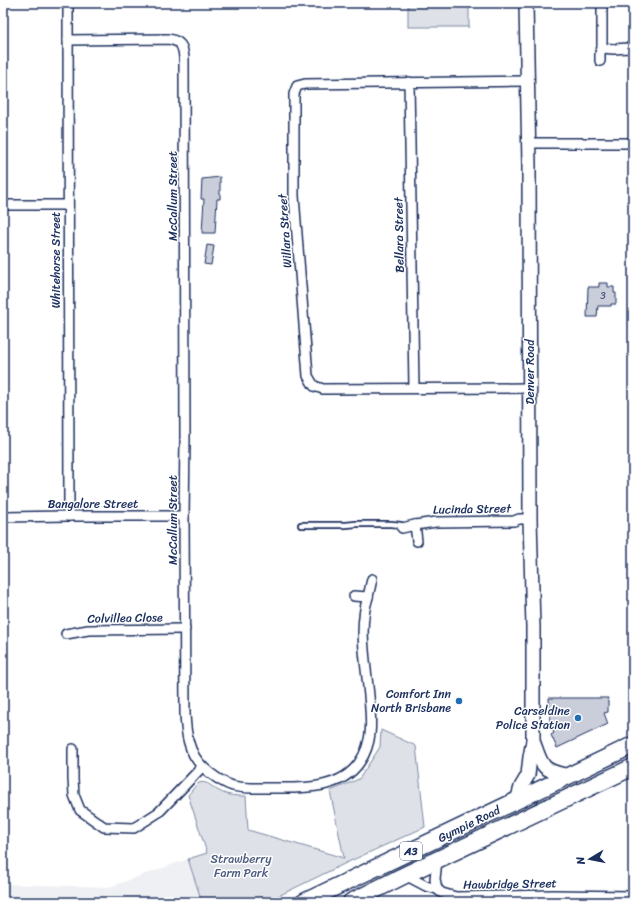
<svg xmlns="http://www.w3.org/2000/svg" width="636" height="905" viewBox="0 0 636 905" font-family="Sriracha,sans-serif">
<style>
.built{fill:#eff0f4}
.green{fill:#dee1e7;stroke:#7c88a2}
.building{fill:#caceda;stroke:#1b2f5e}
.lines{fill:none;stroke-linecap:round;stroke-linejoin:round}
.lane-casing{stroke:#1b2f5e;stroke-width:8}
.street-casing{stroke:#1b2f5e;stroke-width:12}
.secondary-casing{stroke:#1b2f5e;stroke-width:16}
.highway-casing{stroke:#1b2f5e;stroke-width:19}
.lane{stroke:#fff;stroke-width:4.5}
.street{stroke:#fff;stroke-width:9}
.secondary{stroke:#fff;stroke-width:13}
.highway{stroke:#fff;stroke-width:16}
.poi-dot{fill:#1f6fb2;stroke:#fff;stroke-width:1.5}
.labels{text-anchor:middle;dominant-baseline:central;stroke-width:3;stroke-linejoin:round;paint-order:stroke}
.number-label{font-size:10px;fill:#47577d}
.shield{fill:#fff;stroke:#5f6d8e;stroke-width:1}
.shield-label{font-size:11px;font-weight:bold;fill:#1b2f5e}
.street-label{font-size:12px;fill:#1b2f5e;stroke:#fff}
.poi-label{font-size:12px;fill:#1b2f5e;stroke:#fff;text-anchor:end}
.park-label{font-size:12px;fill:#4c5c80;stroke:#fff}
</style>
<rect width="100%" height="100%" fill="#fff"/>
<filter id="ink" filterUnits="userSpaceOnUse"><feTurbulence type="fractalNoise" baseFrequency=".025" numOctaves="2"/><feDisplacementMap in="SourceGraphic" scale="8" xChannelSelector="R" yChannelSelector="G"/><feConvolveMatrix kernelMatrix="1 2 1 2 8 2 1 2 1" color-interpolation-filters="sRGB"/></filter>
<g filter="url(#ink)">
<!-- built -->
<path class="built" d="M 188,859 L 202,902 L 3,902 L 3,884 L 109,887 Z"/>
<!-- green -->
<g class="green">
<rect x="408" y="3" width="61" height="24"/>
<path d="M 381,730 L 416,746 L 425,827 L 346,863 L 266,902 L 202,902 L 188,859 L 207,853 L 188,795 C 192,791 195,785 199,783 C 207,780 213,788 219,791 C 228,796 237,796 246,796 L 248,830 L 344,858 L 330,791 L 359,779 L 380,747 Z"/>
</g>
<!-- building -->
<g class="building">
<path d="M 220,177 L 220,199 L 217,199 L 215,233 L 202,233 L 204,199 L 201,199 L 202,179 Z"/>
<path d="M 207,245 L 214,246 L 211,265 L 204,264 Z"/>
<path d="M 599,283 L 608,283 L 608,287 L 614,287 L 614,293 L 616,293 L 616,304 L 611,304 L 611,306 L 598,306 L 597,317 L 587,317 L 588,287 L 599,287 Z"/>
<path d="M 549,698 L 608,698 L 608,712 L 604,713 L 608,724 L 557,748 L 551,735 L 554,733 L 550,724 Z"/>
</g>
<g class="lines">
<defs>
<path id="lane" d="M 301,525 L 346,525 L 356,524 L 391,524 L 401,525 L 402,528"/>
<g id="street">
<path d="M 68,3 L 69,516"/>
<path d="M 68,40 L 168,39 C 181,41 183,46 184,58 L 185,440 L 184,516 L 185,714 C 186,733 188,753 203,767 C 210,774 223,783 233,786 C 246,789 260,788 273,788 C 302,788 340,790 359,763 C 374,742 371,719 369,696 C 366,663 358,628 368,597"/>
<path d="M 602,48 L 613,49 L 629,48 L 633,49"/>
<path d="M 600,61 L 600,53 L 602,48 L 602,3"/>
<path d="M 528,81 L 305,84 L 297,86 L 294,94 L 294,196 L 308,376 L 314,386 L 323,389 L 530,388"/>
<path d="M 409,82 L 414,388"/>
<path d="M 529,143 L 633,143"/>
<path d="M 3,205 L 68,205"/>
<path d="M 3,517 L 69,516 L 184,516"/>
<path d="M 415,525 L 436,522 L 514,521 L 519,519 L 530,519"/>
<path d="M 402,528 L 415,525 L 417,541"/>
<path d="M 354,596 L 368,597 L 372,579"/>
<path d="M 66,634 L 88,630 L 185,629"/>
<path d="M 73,749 L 73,779 L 74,795 L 80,810 L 104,827 L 134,828 L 159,812 L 202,767"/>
<path d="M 405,875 L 426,886 L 437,889 L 442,893 L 456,897 L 553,895 L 633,896"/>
<path d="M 437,889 L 435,879 L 437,860"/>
</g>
<g id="secondary">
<path d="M 533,741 C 536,748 539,761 545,767 C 550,772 561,774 568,776"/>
<path d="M 517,801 L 521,787 L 528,775 L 530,757 L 533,741 L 533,627 L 530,519 L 529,166 L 526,3"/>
</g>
<g id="highway">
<path d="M 304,902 L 633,745"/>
<path d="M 351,902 L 405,875 L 633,767"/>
</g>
</defs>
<!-- lane casing -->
<use href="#lane" class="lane-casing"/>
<!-- street casing -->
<use href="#street" class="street-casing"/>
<!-- secondary casing -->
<use href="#secondary" class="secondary-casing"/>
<!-- highway casing -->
<use href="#highway" class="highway-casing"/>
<!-- lane -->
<use href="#lane" class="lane"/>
<!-- street -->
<use href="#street" class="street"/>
<!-- secondary -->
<use href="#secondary" class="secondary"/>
<!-- highway -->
<use href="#highway" class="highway"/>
</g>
</g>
<!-- markers -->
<g class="poi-dot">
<circle cx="459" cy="701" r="4"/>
<circle cx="578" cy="718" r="4"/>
</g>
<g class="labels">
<!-- number labels -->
<g class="number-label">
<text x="603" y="296">3</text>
</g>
<!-- shield labels -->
<rect class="shield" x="400" y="842" width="22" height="18" rx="3"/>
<g class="shield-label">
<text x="411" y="851">A3</text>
</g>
<!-- street labels -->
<g class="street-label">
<text transform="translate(173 196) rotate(-90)">McCallum Street</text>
<text transform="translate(285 231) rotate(-94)">Willara Street</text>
<text transform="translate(399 235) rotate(-91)">Bellara Street</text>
<text transform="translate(56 260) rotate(-90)">Whitehorse Street</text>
<text transform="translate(530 372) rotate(-90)">Denver Road</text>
<text x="93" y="504">Bangalore Street</text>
<text transform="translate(472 509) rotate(-1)">Lucinda Street</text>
<text transform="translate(173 520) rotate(-90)">McCallum Street</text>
<text transform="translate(125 618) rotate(-1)">Colvillea Close</text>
<text transform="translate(469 824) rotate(-26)">Gympie Road</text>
<text transform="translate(510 884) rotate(-1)">Hawbridge Street</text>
</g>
<!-- poi labels -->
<g class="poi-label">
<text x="451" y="694">Comfort Inn<tspan x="451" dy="14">North Brisbane</tspan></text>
<text x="570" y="711">Carseldine<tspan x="570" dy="14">Police Station</tspan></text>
</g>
<!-- park labels -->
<g class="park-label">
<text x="241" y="859">Strawberry<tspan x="241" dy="14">Farm Park</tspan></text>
</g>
</g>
<!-- margin -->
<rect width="636" height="905" fill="none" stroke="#fff" stroke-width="16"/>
<rect x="8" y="8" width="620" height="889" fill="none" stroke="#1b2f5e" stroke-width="1.5" filter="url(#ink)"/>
<!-- north arrow -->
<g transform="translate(590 859) rotate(260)" stroke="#ffffff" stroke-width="3" paint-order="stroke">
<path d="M0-3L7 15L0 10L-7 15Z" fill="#1b2f5e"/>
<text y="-6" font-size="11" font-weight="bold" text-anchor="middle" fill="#1b2f5e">N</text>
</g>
</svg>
